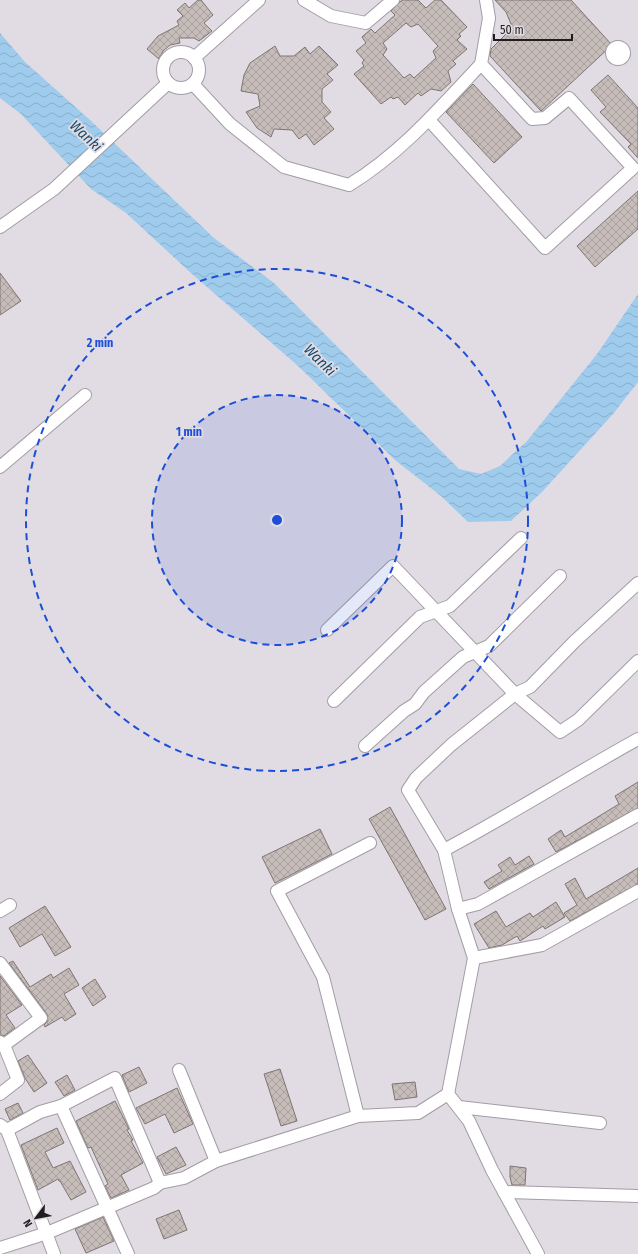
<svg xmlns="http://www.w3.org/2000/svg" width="638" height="1254" viewBox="0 0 638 1254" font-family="'Fira Sans Condensed',sans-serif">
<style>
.water{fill:url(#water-waves)}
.building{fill:url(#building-cross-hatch);stroke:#7e7573;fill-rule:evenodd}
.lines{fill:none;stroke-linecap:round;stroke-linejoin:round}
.minor-casing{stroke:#a29da4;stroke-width:14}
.minor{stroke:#fff;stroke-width:12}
.ring{fill:none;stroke:#1d4ed8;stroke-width:2;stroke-dasharray:7 5}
.labels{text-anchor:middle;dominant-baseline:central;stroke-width:3.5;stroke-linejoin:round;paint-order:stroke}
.water-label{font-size:15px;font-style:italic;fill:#1a4d6e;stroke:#e1dce3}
.centre{fill:#1d4ed8;stroke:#e1dce3;stroke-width:2}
.ring-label{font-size:12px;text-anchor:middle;font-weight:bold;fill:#1d4ed8;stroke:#e1dce3;stroke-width:3.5;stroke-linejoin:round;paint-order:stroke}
</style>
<defs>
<pattern id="water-waves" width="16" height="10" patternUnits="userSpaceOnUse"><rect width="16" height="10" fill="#9fcbed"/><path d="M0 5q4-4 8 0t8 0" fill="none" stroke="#88aecb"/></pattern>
<pattern id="building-cross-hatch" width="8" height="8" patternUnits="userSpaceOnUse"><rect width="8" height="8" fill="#c6bcba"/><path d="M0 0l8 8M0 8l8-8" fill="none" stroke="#aaa19f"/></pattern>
</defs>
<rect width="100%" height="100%" fill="#e1dce3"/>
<!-- water -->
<path class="water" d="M 0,33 L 25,62 L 90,120 L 214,238 L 274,283 L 459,469 L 481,474 L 500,466 L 527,441 L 597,354 L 638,294 L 638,382 L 613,414 L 542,492 L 511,521 L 468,522 L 441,496 L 395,460 L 297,365 L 192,274 L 126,213 L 91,189 L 21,114 L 0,98 Z"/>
<!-- building -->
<g class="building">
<path d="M 198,0 L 201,0 L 213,15 L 204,23 L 212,31 L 199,41 L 194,38 L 179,38 L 180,43 L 170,45 L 163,51 L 159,59 L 147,49 L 158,36 L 179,25 L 177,21 L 183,16 L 177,10 L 185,3 L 189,8 Z"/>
<path d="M 402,0 L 418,0 L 426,8 L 435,0 L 441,0 L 467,27 L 459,34 L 461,36 L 457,40 L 467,49 L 453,61 L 456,64 L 448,71 L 451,82 L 441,91 L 431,89 L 421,96 L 418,93 L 405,105 L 398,97 L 393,99 L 391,97 L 381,104 L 354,74 L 364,66 L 362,63 L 364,60 L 356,51 L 366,43 L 362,37 L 371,29 L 375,33 L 395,15 L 391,11 ZM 406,23 L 411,27 L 418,24 L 438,46 L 433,51 L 436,58 L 414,78 L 410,74 L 404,78 L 383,55 L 387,49 L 383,43 Z"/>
<path d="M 495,0 L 571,0 L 612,45 L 541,111 L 490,56 L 491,49 L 508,32 L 511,24 L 506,12 Z"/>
<path d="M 275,46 L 280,56 L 294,56 L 305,47 L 310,54 L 319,46 L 338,65 L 327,74 L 333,80 L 322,89 L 322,102 L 331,112 L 324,118 L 334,129 L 314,145 L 306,134 L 299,139 L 292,130 L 274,129 L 271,137 L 257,128 L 246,112 L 260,106 L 258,94 L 241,91 L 244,75 L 250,63 Z"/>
<path d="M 608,75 L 638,108 L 638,158 L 628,147 L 631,144 L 600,112 L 606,107 L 591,90 Z"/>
<path d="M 473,84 L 522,137 L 494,163 L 446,112 Z"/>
<path d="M 638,191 L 638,229 L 595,267 L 577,246 Z"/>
<path d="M 0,273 L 21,301 L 0,315 Z"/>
<path d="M 638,782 L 638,808 L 556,852 L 548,839 L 561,830 L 565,837 L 619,804 L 615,796 Z"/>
<path d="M 390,807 L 446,909 L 425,920 L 369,819 Z"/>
<path d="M 320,829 L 332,854 L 275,883 L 262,857 Z"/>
<path d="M 529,856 L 534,864 L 489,889 L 484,882 L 502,871 L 498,865 L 510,857 L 515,865 Z"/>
<path d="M 638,868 L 638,884 L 570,921 L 564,913 L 577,905 L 565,884 L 575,878 L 586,899 Z"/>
<path d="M 556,902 L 565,917 L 545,929 L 543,926 L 520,941 L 517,936 L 502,945 L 489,948 L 474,924 L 496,911 L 506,927 L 530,913 L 533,917 Z"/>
<path d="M 45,906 L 71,947 L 55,956 L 42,934 L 20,947 L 9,928 Z"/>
<path d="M 13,961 L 30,987 L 51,974 L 53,978 L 69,968 L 79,985 L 64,994 L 76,1014 L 65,1021 L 62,1017 L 45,1027 L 44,1025 L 48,1021 L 47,1014 L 9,963 Z"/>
<path d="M 0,976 L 22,1005 L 6,1015 L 15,1028 L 4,1036 L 0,1035 Z"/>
<path d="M 95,979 L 106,997 L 93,1006 L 82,988 Z"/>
<path d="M 28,1055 L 47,1083 L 34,1092 L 25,1078 L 18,1061 Z"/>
<path d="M 139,1067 L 147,1083 L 129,1092 L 122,1075 Z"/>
<path d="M 280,1069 L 297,1121 L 281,1126 L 264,1074 Z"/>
<path d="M 67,1075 L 75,1090 L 64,1096 L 55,1082 Z"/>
<path d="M 415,1082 L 417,1097 L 395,1100 L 392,1084 Z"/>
<path d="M 177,1088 L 193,1124 L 174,1133 L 165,1114 L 145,1124 L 136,1108 Z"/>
<path d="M 115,1101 L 129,1129 L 127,1130 L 133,1140 L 131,1141 L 143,1163 L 121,1175 L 129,1190 L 111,1198 L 105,1186 L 108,1184 L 91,1147 L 88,1148 L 86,1144 L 76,1121 Z"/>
<path d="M 18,1103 L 23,1113 L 10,1120 L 5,1109 Z"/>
<path d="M 57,1128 L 64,1143 L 45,1152 L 53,1168 L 70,1161 L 86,1192 L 71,1200 L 60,1181 L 59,1181 L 58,1179 L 38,1190 L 21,1145 Z"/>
<path d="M 176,1147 L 186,1165 L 166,1174 L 157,1157 Z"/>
<path d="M 510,1166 L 526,1168 L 525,1185 L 512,1185 L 510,1177 Z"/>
<path d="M 179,1210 L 187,1230 L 164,1239 L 156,1219 Z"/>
<path d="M 103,1217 L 114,1241 L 86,1253 L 75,1229 Z"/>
</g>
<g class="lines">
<defs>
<g id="minor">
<path d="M 304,0 L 331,16 L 366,23 L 393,0"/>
<circle cx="618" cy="53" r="6"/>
<circle cx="181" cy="70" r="18"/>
<path d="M 194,58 L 259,0"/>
<path d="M 193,84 L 230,124 L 284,167 L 349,185 C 400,154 440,108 481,64"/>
<path d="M 429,120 L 545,248 L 633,168 L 569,98 L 545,118 L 532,119 L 481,64 L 489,18 L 486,0"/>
<path d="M 0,227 L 54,189 L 168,83"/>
<path d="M 0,467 L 85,395"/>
<path d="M 327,630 L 393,566 L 515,694 L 560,732 L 578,720 L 638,661"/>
<path d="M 334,701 L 420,617 L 450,606 L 521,538"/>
<path d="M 365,746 L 404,711 L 415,704 L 424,692 L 463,657 L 489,646 L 560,576"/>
<path d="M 444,850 C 510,815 573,775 638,739"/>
<path d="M 458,909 L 478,904 L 638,815"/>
<path d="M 0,911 L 10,905"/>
<path d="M 474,958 L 542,945 L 638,891"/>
<path d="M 0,963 L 41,1018 L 4,1045"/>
<path d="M 0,1042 L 4,1045 L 18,1080 L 0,1094"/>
<path d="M 179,1070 L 216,1161"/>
<path d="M 448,1094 L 474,958 L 458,909 L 444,850 L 408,790 L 416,778 L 451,745 L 515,694 L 530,687 L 574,642 L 638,583"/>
<path d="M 61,1106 L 128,1254"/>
<path d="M 459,1107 L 600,1123"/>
<path d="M 358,1116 L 323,977 L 277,891 L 370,843"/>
<path d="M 0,1125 L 7,1130 L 54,1254"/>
<path d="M 7,1130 L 40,1112 L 61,1106 L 115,1078 L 160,1183"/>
<path d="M 504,1192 L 638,1196"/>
<path d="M 0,1248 L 47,1233 L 154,1188 L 160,1183 L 184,1178 L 216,1161 L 358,1116 L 418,1113 L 448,1094 L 469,1121 L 492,1170 L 538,1254"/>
</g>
</defs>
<!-- minor casing -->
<use href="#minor" class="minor-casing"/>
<!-- minor -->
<use href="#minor" class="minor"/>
</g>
<!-- distance rings -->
<circle cx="277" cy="520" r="125" fill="#1d4ed8" fill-opacity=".12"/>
<g class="ring">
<circle cx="277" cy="520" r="125"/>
<circle cx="277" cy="520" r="251"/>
</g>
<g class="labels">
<!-- water labels -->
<g class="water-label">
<text transform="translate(86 136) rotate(43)">Wanki</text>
<text transform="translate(320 360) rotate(45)">Wanki</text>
</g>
</g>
<circle cx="277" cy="520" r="6" class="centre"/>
<g class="ring-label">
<text x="100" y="347">2 min</text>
<text x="189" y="436">1 min</text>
</g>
<!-- north arrow -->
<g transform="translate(36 1218) rotate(238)" stroke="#e1dce3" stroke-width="3" paint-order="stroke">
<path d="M0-3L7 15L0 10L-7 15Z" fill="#1f1d1f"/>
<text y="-6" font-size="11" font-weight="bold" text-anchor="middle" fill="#1f1d1f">N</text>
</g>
<!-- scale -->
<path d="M494 34v6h78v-6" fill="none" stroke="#1f1d1f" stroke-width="2"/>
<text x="500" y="34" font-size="12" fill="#1f1d1f" stroke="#e1dce3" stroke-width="3" paint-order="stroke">50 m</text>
</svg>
